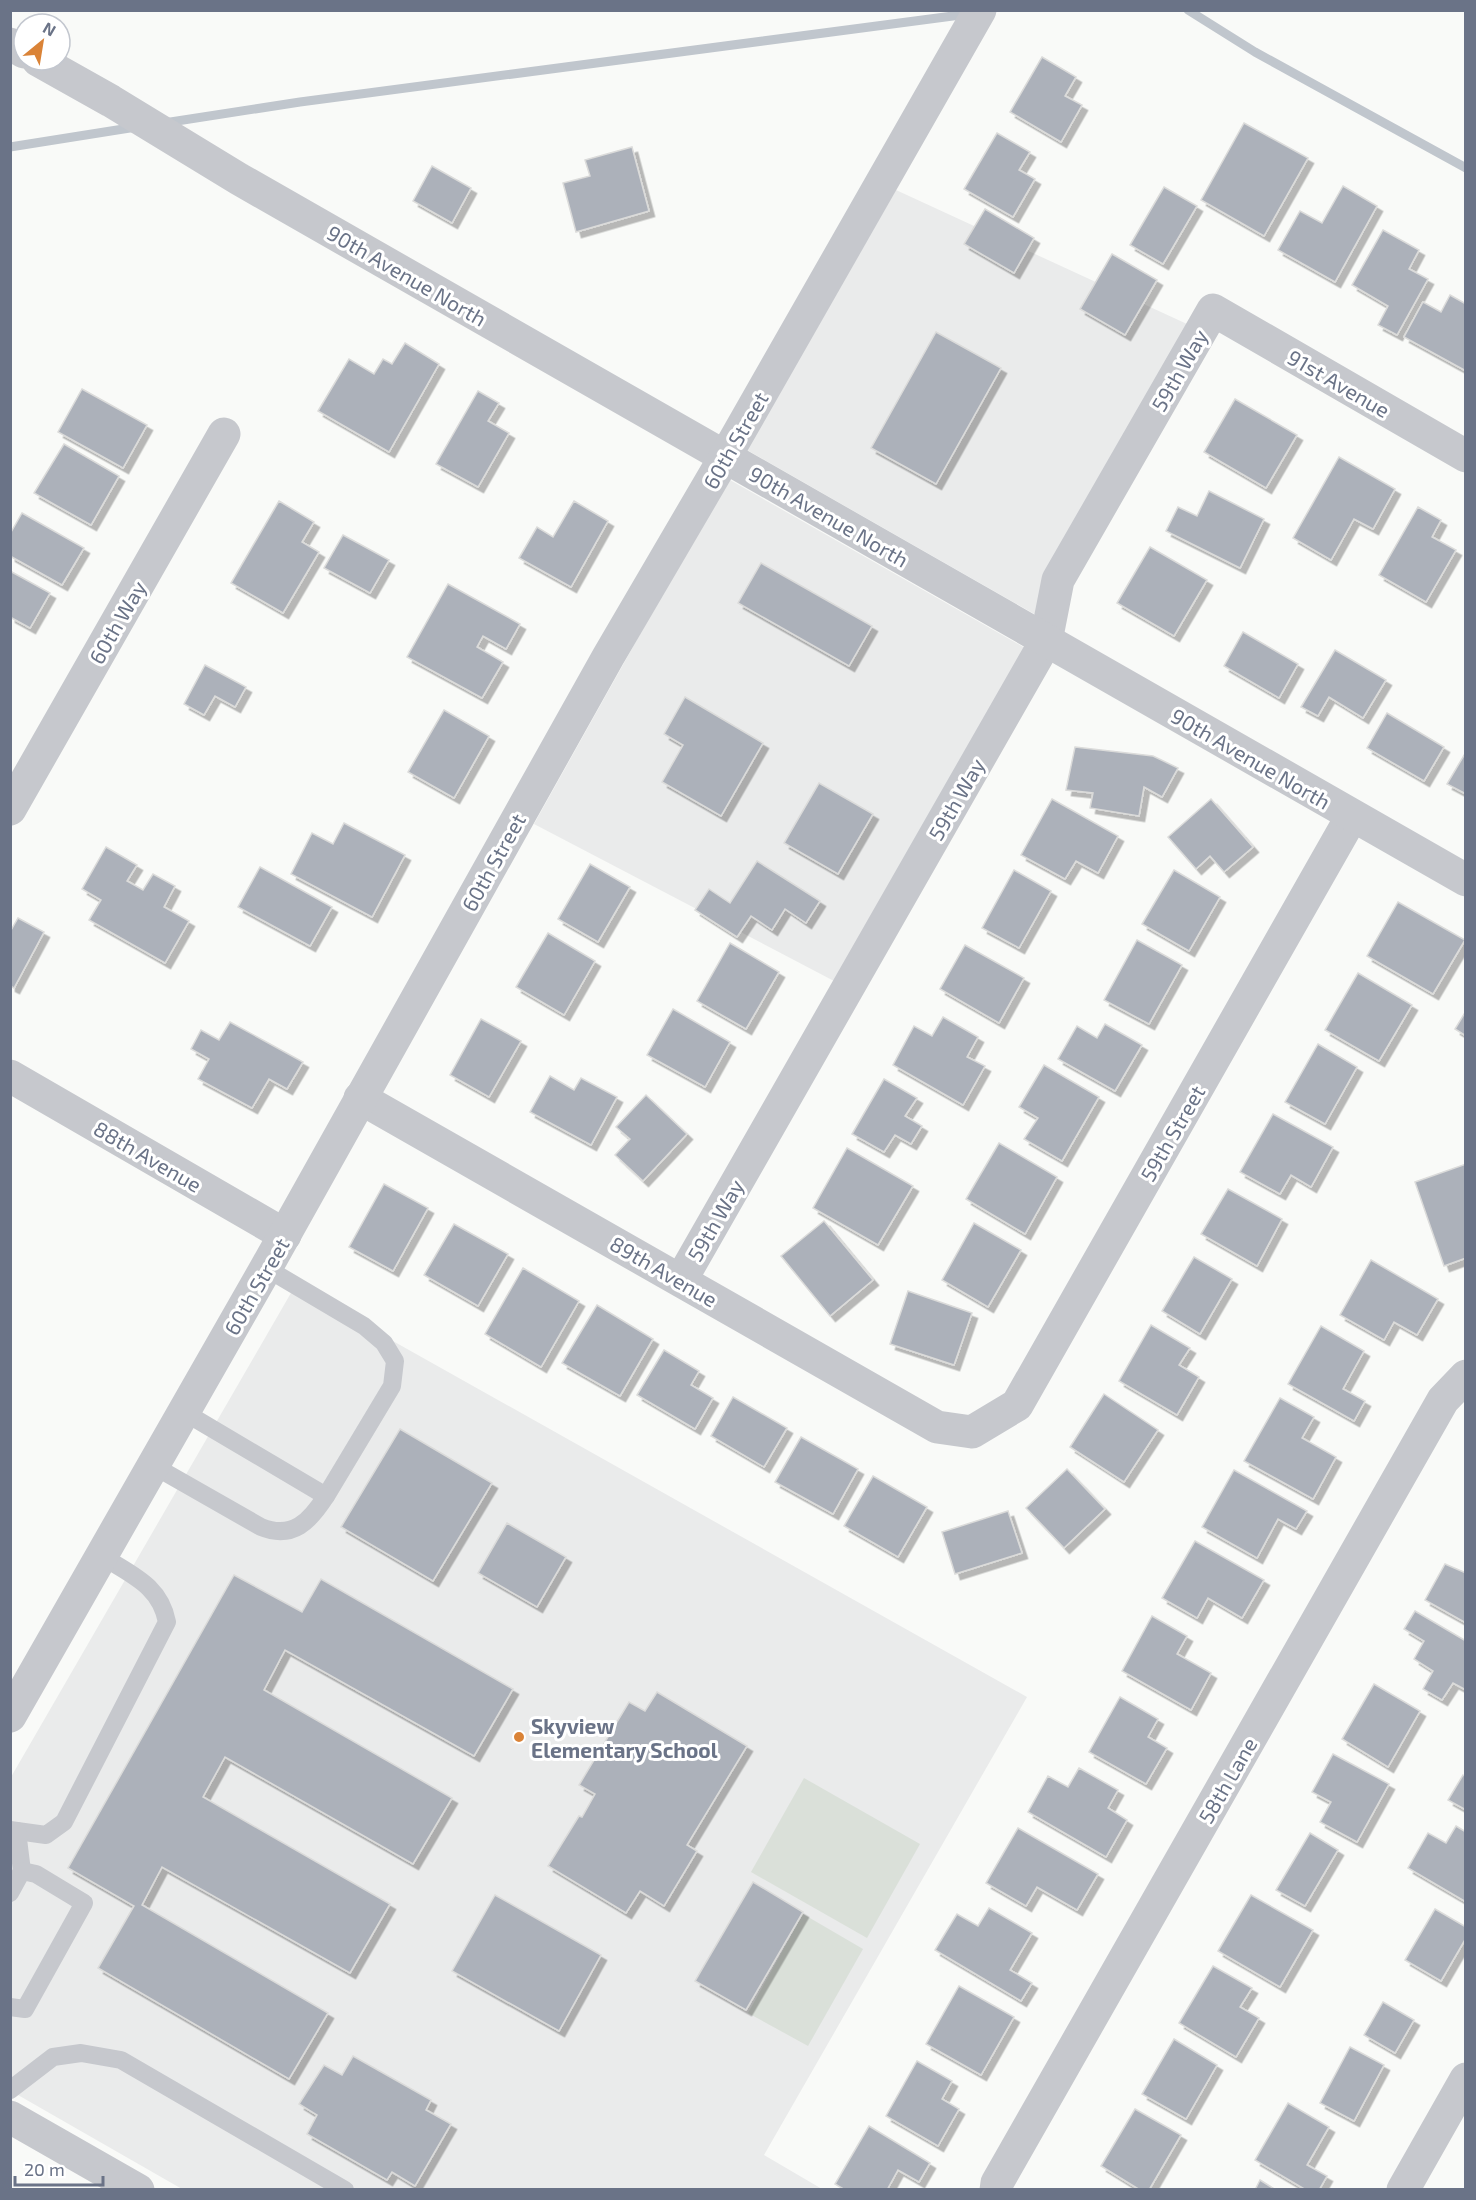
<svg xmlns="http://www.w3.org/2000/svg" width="1476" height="2200" viewBox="0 0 1476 2200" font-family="'Exo 2',sans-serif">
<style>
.built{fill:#eaebeb}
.green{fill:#dae0d9}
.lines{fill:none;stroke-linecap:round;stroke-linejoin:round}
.stream{stroke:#c0c6cd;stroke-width:9}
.building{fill:#acb1ba;stroke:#dbdbda;stroke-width:1.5;filter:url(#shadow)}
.service{stroke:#c6c8cd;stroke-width:18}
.minor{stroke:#c6c8cd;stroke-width:33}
.tertiary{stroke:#c6c8cd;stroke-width:33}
.poi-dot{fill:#da8337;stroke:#fff;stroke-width:2}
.labels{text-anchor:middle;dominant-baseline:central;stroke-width:6;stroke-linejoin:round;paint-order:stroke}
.street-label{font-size:21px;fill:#6a7387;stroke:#fff}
.poi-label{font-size:21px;font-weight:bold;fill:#6a7387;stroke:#fff;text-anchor:start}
</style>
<defs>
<filter id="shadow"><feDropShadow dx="5.5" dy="5.5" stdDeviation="0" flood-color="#0004"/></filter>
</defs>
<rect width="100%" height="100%" fill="#f9faf8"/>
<!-- built -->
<g class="built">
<path d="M 896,190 L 1187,324 L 1036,615 L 747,450 Z"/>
<path d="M 730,480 L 1025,648 L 834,981 L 534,824 L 648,620 Z"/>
<path d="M 295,1286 L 1027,1697 L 764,2155 L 822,2189 L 182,2189 L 11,2091 L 11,1777 Z"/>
</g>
<!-- green -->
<g class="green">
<path d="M 804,1778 L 920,1844 L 867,1938 L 751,1872 Z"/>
<path d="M 803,1914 L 863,1949 L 808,2046 L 748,2013 Z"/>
</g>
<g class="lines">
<!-- stream -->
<g class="stream">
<path d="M 1188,10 L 1255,52 L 1466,168"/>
<path d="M 164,123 L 300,102 L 968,14"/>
<path d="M 10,147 L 136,127"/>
</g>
</g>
<!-- building -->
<g class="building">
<path d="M 1042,57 L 1076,77 L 1065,96 L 1082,105 L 1061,142 L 1010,112 Z"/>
<path d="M 1244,123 L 1308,158 L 1264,236 L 1201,200 Z"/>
<path d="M 997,133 L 1030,152 L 1019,170 L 1035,179 L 1013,217 L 964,189 Z"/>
<path d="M 632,147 L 649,211 L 576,232 L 563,183 L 590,176 L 585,160 Z"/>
<path d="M 432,166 L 471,188 L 452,223 L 413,201 Z"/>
<path d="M 1343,186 L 1377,206 L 1335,282 L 1278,250 L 1300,211 L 1322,223 Z"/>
<path d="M 1164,187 L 1197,206 L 1163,264 L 1130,245 Z"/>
<path d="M 985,209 L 1034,238 L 1014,273 L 964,244 Z"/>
<path d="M 1383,230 L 1419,250 L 1409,269 L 1428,279 L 1397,335 L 1378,325 L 1388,306 L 1352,285 Z"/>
<path d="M 1112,254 L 1157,280 L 1125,335 L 1080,309 Z"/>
<path d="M 1450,295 L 1466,304 L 1466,371 L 1404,337 L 1423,302 L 1441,312 Z"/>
<path d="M 936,332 L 1001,368 L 936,484 L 871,448 Z"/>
<path d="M 405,343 L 439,364 L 389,452 L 318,411 L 349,359 L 374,374 L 383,359 L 392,364 Z"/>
<path d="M 82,389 L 147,425 L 123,468 L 58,432 Z"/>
<path d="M 478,391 L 499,403 L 488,421 L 509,433 L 478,487 L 436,464 Z"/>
<path d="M 1235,399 L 1297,435 L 1266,488 L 1204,452 Z"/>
<path d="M 64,444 L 119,476 L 91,525 L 34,493 Z"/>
<path d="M 1339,457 L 1395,489 L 1373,529 L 1354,519 L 1331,560 L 1293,538 Z"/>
<path d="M 1209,491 L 1264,519 L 1240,568 L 1166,531 L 1178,507 L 1197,516 Z"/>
<path d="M 279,501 L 314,522 L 302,542 L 319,552 L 283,613 L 231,583 Z"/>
<path d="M 574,501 L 608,521 L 571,587 L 519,558 L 537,527 L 553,537 Z"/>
<path d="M 1418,507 L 1441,520 L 1432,537 L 1456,550 L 1426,602 L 1379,575 Z"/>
<path d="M 22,513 L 84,548 L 62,585 L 10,556 L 10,534 Z"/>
<path d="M 343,535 L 389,560 L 370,593 L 324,568 Z"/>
<path d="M 1150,547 L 1207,580 L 1174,636 L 1117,603 Z"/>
<path d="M 761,563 L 872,626 L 849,666 L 738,603 Z"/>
<path d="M 10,571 L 50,593 L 30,628 L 10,617 Z"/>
<path d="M 448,584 L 520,624 L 506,649 L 483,636 L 477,647 L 503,662 L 482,698 L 407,657 Z"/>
<path d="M 1243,632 L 1298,664 L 1279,698 L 1224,666 Z"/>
<path d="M 1335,650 L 1386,680 L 1363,718 L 1329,697 L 1318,716 L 1301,707 Z"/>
<path d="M 205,665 L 246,687 L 235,707 L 215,696 L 204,715 L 184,704 Z"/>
<path d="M 685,697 L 763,743 L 721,816 L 662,782 L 683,745 L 664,734 Z"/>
<path d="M 444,710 L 489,736 L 454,798 L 408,772 Z"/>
<path d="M 1387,713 L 1444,747 L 1424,781 L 1367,748 Z"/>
<path d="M 1075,747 L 1153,756 L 1178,768 L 1162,797 L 1144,787 L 1139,816 L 1090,808 L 1093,793 L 1066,790 Z"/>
<path d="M 1466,752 L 1466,794 L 1447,784 Z"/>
<path d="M 819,783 L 873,814 L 838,874 L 784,843 Z"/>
<path d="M 1052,799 L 1118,836 L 1098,873 L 1076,861 L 1065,879 L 1021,855 Z"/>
<path d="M 1211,799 L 1253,847 L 1224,872 L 1210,856 L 1196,869 L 1168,837 Z"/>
<path d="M 344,823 L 405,855 L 372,917 L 291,874 L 312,833 L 333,844 Z"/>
<path d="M 106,847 L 137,865 L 127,881 L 143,890 L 153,874 L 175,886 L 164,907 L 189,921 L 165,963 L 89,920 L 101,900 L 82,889 Z"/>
<path d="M 757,861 L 820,901 L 806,923 L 785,909 L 772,930 L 751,916 L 737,937 L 695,910 L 709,889 L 730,903 Z"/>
<path d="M 590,864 L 630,887 L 598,942 L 558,919 Z"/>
<path d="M 260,867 L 332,907 L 310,946 L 238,907 Z"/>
<path d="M 1014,870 L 1051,891 L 1019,948 L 982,928 Z"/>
<path d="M 1174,870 L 1220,897 L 1189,951 L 1142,924 Z"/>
<path d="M 1398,902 L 1465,940 L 1433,994 L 1367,956 Z"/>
<path d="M 18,918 L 44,932 L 14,988 L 10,986 L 10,932 Z"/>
<path d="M 548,933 L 595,961 L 564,1015 L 516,987 Z"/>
<path d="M 1137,940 L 1182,965 L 1149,1024 L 1104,1000 Z"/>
<path d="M 730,943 L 779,972 L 746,1029 L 697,1001 Z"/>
<path d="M 965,945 L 1024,978 L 999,1023 L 940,989 Z"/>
<path d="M 1358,973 L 1412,1005 L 1379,1061 L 1325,1030 Z"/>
<path d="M 673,1009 L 730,1042 L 705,1087 L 647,1055 Z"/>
<path d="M 1466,1011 L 1466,1036 L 1455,1029 Z"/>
<path d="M 943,1017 L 978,1037 L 967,1057 L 985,1066 L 963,1105 L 893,1065 L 914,1026 L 932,1036 Z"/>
<path d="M 481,1019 L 521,1041 L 489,1097 L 450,1075 Z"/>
<path d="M 230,1022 L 303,1062 L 287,1089 L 269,1079 L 252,1108 L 198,1079 L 209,1059 L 191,1049 L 201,1030 L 219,1040 Z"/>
<path d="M 1105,1024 L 1142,1045 L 1115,1091 L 1058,1059 L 1077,1026 L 1097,1038 Z"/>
<path d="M 1318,1044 L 1357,1067 L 1325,1124 L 1285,1102 Z"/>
<path d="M 1044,1065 L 1099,1097 L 1062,1161 L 1024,1139 L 1038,1118 L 1019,1107 Z"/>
<path d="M 550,1076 L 574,1090 L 581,1078 L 617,1097 L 591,1145 L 530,1112 Z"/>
<path d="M 884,1079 L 917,1098 L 905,1116 L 922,1126 L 911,1144 L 895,1135 L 884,1152 L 852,1134 Z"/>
<path d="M 646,1095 L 687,1134 L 643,1181 L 615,1155 L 630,1139 L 616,1127 Z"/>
<path d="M 1273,1114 L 1333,1147 L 1311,1187 L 1291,1175 L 1280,1194 L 1240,1172 Z"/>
<path d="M 999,1143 L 1057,1177 L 1025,1234 L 966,1199 Z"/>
<path d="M 847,1148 L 913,1186 L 878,1245 L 813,1208 Z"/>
<path d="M 1466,1164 L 1466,1258 L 1444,1266 L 1415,1182 Z"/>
<path d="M 384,1184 L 428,1208 L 393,1271 L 349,1247 Z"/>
<path d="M 1228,1189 L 1282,1219 L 1257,1266 L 1201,1234 Z"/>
<path d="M 824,1221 L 873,1280 L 830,1316 L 781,1256 Z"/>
<path d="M 974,1223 L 1021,1250 L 988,1307 L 942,1280 Z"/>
<path d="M 454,1224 L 508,1254 L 478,1306 L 424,1275 Z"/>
<path d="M 1194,1257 L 1232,1279 L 1200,1334 L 1162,1311 Z"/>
<path d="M 1371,1260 L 1438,1299 L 1417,1335 L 1394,1322 L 1384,1340 L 1340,1315 Z"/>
<path d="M 523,1268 L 579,1301 L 541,1367 L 485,1334 Z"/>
<path d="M 908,1291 L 972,1313 L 954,1365 L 890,1344 Z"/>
<path d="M 597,1305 L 653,1339 L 620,1396 L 562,1363 Z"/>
<path d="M 1151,1325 L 1190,1348 L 1179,1365 L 1199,1377 L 1177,1415 L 1119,1381 Z"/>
<path d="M 1321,1326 L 1364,1351 L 1343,1389 L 1365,1401 L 1354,1421 L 1288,1384 Z"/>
<path d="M 664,1350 L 699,1371 L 691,1385 L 713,1398 L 695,1429 L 637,1395 Z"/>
<path d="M 1104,1394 L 1158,1430 L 1124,1482 L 1070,1447 Z"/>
<path d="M 733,1397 L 787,1428 L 764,1467 L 711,1436 Z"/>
<path d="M 1280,1398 L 1314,1417 L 1302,1438 L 1336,1457 L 1313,1499 L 1244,1461 Z"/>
<path d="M 400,1429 L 492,1483 L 433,1581 L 341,1527 Z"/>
<path d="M 801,1437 L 858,1469 L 833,1514 L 775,1482 Z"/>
<path d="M 1067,1469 L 1105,1509 L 1064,1548 L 1026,1508 Z"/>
<path d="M 1234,1470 L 1307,1511 L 1296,1529 L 1278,1519 L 1257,1558 L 1202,1527 Z"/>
<path d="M 873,1476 L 927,1507 L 898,1557 L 844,1526 Z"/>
<path d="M 1008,1511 L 1022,1553 L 955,1574 L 942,1532 Z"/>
<path d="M 507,1523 L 566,1557 L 537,1607 L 478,1573 Z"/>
<path d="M 1195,1541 L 1264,1580 L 1242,1618 L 1208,1598 L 1197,1618 L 1162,1598 Z"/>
<path d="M 1445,1564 L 1466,1573 L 1466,1623 L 1425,1600 Z"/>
<path d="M 234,1575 L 302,1612 L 321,1579 L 513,1689 L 474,1756 L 285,1650 L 264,1690 L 452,1798 L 413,1864 L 225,1757 L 203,1797 L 390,1904 L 350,1973 L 162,1867 L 142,1905 L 328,2013 L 289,2079 L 98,1968 L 134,1906 L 68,1868 Z"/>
<path d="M 1415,1611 L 1466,1641 L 1466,1690 L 1453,1683 L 1442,1700 L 1423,1689 L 1433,1671 L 1414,1659 L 1424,1641 L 1404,1629 Z"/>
<path d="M 1152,1616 L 1187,1636 L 1177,1654 L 1211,1673 L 1191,1710 L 1122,1671 Z"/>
<path d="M 1374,1684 L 1420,1711 L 1388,1767 L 1342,1739 Z"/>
<path d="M 657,1692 L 747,1746 L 687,1845 L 697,1851 L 664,1906 L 640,1891 L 626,1913 L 548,1866 L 579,1816 L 582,1817 L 595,1794 L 579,1785 L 629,1702 L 645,1711 Z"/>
<path d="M 1120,1697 L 1158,1719 L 1148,1737 L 1167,1748 L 1146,1784 L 1089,1752 Z"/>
<path d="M 1333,1754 L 1389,1784 L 1357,1842 L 1320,1822 L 1331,1802 L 1312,1792 Z"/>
<path d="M 1079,1768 L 1118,1790 L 1108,1808 L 1127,1820 L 1106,1857 L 1028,1812 L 1048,1776 L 1068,1787 Z"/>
<path d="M 1463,1775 L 1466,1777 L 1466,1810 L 1448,1800 Z"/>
<path d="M 1456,1826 L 1466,1832 L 1466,1902 L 1408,1868 L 1428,1833 L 1446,1843 Z"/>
<path d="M 1018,1828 L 1098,1874 L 1077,1910 L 1037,1887 L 1026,1906 L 986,1883 Z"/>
<path d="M 1310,1833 L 1338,1850 L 1305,1906 L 1276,1890 Z"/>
<path d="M 753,1882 L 803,1912 L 746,2010 L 695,1981 Z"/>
<path d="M 495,1895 L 601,1955 L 559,2031 L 452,1971 Z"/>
<path d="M 1251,1895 L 1313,1930 L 1280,1987 L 1218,1951 Z"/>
<path d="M 989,1908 L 1032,1933 L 1010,1970 L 1032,1983 L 1021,2001 L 935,1950 L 957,1914 L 978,1926 Z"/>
<path d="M 1435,1909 L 1466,1927 L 1466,1938 L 1441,1981 L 1405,1960 Z"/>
<path d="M 1213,1966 L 1252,1988 L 1240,2007 L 1259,2018 L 1236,2057 L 1179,2023 Z"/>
<path d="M 959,1986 L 1014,2017 L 981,2075 L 926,2044 Z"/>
<path d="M 1383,2002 L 1414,2020 L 1395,2053 L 1364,2035 Z"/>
<path d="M 1174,2039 L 1217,2065 L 1186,2119 L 1142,2094 Z"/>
<path d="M 1350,2047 L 1384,2065 L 1354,2121 L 1320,2103 Z"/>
<path d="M 353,2056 L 431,2100 L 426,2110 L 451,2124 L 415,2186 L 392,2172 L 387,2180 L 307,2134 L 317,2115 L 299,2104 L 324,2065 L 342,2075 Z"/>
<path d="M 917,2061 L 952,2081 L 942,2099 L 959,2109 L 938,2146 L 886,2116 Z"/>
<path d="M 1288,2103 L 1329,2127 L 1307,2165 L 1327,2176 L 1319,2190 L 1306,2190 L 1255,2160 Z"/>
<path d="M 1135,2109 L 1181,2135 L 1149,2190 L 1140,2190 L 1101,2166 Z"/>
<path d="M 869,2126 L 930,2163 L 919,2182 L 898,2170 L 887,2190 L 845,2190 L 835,2184 Z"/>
<path d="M 1260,2180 L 1276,2190 L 1255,2190 Z"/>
</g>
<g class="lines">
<!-- service -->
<g class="service">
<path d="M 184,1412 L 326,1496 L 392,1386 L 395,1361 L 384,1343 L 364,1326 L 266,1268"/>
<path d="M 154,1466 L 261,1527 C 293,1540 310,1521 326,1496"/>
<path d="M 10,1830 L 46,1835 L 64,1822 L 167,1622 C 160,1585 131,1575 102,1556"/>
<path d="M 17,1831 L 22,1871"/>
<path d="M 10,1893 L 22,1871 L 36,1874 L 84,1903 L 25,2009 L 10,2007"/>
<path d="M 10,2090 L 53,2057 L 81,2053 L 121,2060 L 345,2190"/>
</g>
<!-- minor -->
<g class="minor">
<path d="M 10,809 L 224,434"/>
<path d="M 10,1076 L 285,1235"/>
<path d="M 360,1098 L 937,1427 L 972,1432 L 1017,1405 L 1352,816"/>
<path d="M 681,1280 L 1046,641 L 1058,580 L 1213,310 L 1466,456"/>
<path d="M 996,2190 L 997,2183 L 1443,1400 L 1466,1376"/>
<path d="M 1403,2190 L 1466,2079"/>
</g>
<!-- tertiary -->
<g class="tertiary">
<path d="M 10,44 L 24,52"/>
<path d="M 38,60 L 111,101 L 239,179 L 1466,880"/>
<path d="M 10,1716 L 266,1268 L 608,657 L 725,457 L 980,10"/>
<path d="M 10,2117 L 138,2190"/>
</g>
</g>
<!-- markers -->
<circle class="poi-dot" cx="519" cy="1737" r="6"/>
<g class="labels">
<!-- street labels -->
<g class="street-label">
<text transform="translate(407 275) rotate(30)">90th Avenue North</text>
<text transform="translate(1179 370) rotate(-60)">59th Way</text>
<text transform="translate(1339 383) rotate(30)">91st Avenue</text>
<text transform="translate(735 440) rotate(-60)">60th Street</text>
<text transform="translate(829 516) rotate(30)">90th Avenue North</text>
<text transform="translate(117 622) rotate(-60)">60th Way</text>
<text transform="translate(1251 758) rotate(30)">90th Avenue North</text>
<text transform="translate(956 799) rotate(-60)">59th Way</text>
<text transform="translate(493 862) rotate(-61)">60th Street</text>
<text transform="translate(1172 1133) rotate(-60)">59th Street</text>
<text transform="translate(148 1156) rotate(30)">88th Avenue</text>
<text transform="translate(715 1220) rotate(-60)">59th Way</text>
<text transform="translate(664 1271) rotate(30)">89th Avenue</text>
<text transform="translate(256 1286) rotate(-60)">60th Street</text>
<text transform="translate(1227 1780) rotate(-60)">58th Lane</text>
</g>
<!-- poi labels -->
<g class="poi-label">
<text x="531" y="1725">Skyview<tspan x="531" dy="24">Elementary School</tspan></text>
</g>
</g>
<!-- border -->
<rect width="1476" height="2200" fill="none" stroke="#6a7387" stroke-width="24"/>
<!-- north arrow -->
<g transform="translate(42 42) rotate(30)"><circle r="28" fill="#ffffff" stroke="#c3c7cf" stroke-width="1.5"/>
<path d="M0-4.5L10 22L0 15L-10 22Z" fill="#da8337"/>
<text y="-9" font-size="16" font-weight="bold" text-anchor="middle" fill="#6a7387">N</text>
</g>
<!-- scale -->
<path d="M15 2176v9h88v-9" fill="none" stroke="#6a7387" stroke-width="3"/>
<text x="24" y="2176" font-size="18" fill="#6a7387" stroke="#ffffff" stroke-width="4.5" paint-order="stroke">20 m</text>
</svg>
